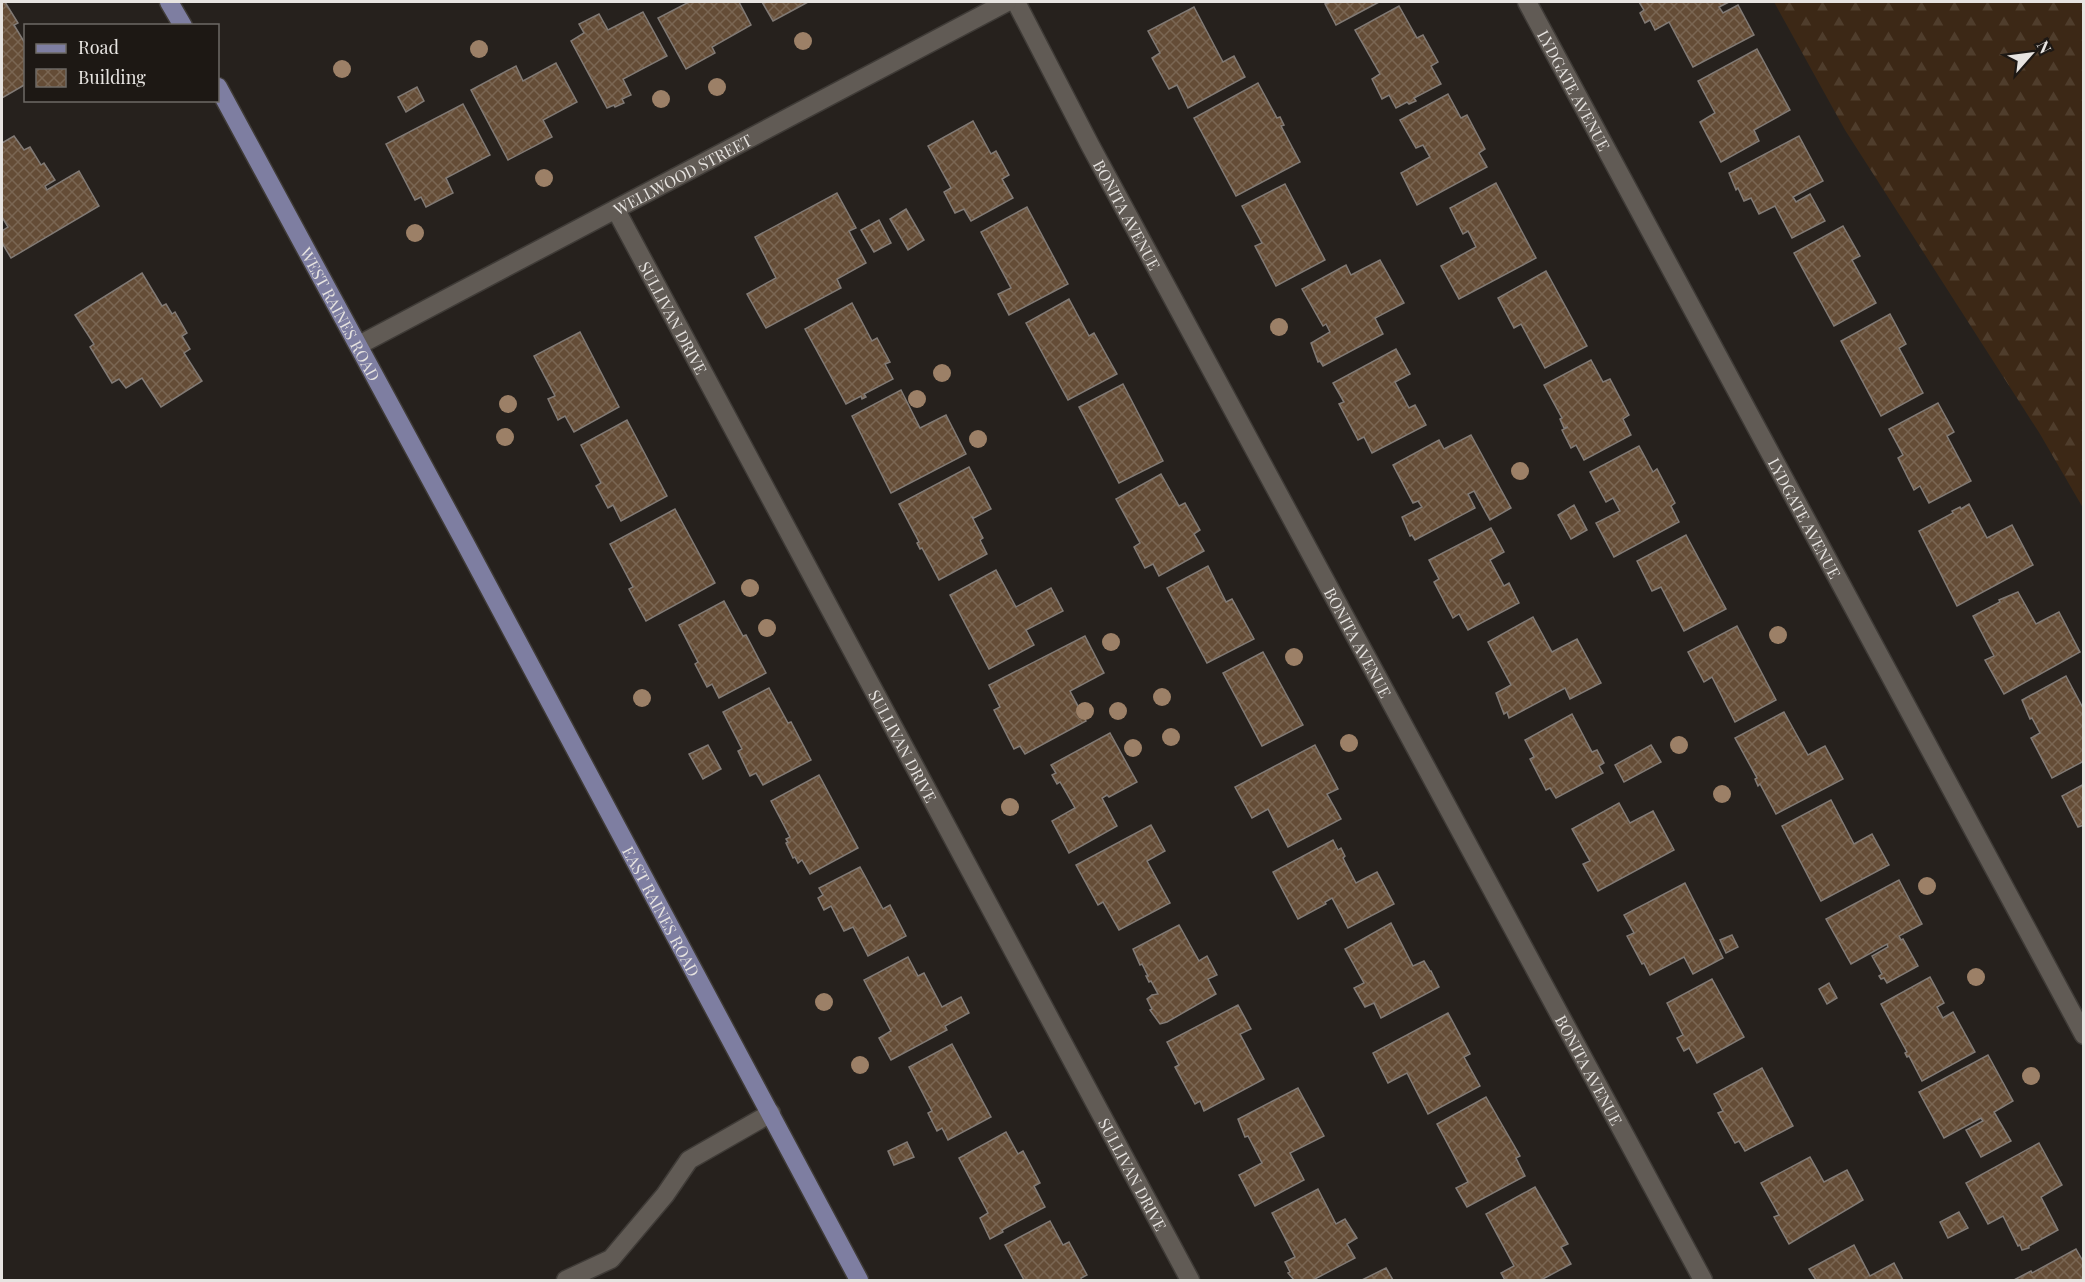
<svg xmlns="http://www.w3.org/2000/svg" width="2085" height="1282" viewBox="0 0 2085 1282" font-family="'Playfair Display',serif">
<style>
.forest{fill:url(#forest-firs)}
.building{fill:url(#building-cross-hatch);stroke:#817a75;stroke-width:1.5}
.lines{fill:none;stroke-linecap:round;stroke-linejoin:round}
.minor-casing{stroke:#3f3b37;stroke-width:21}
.major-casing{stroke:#3f3b37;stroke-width:21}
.minor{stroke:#615b55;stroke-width:18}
.major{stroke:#7e7ea1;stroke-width:18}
.tree{fill:#9c8067}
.labels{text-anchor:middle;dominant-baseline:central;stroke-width:4.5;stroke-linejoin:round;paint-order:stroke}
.street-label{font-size:16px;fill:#e7e4e1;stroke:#1d1814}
</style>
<defs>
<pattern id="forest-firs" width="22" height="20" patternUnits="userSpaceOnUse" patternTransform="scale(1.5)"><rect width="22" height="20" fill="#3c2816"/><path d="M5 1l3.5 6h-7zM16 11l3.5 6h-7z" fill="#4f3d2c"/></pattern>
<pattern id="building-cross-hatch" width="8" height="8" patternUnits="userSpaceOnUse" patternTransform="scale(1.5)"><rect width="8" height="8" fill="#644c36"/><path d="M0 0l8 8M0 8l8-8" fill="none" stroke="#7a6653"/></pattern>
</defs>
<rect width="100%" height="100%" fill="#26211d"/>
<!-- forest -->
<path class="forest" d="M 1774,2 L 2083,2 L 2083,508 L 2040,434 L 1845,130 Z"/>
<!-- building -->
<g class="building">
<path d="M 2,2 L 5,2 L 18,23 L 14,25 L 26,45 L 26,84 L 2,98 Z"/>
<path d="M 689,2 L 739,2 L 751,25 L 712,47 L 715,53 L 686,69 L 658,18 Z"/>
<path d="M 762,2 L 808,2 L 773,21 Z"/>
<path d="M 1330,2 L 1379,2 L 1336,25 L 1325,4 Z"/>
<path d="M 1639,2 L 1729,2 L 1719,7 L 1723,13 L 1738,5 L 1754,35 L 1693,67 L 1669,22 L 1655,30 L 1650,20 L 1645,23 L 1640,13 L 1644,10 Z"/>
<path d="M 1399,6 L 1417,38 L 1423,35 L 1438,62 L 1431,66 L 1441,84 L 1414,98 L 1416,101 L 1409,104 L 1407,102 L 1396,108 L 1389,95 L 1382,99 L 1372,79 L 1380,74 L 1355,30 Z"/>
<path d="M 1194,7 L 1223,62 L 1234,56 L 1245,77 L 1188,108 L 1177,85 L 1169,89 L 1152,58 L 1160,53 L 1148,31 Z"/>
<path d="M 643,12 L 667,56 L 623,79 L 631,95 L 622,99 L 624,103 L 615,107 L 614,105 L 607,108 L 571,41 L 584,33 L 579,24 L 599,14 L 608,30 Z"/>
<path d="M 1757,49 L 1790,110 L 1754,130 L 1759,141 L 1721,162 L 1700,122 L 1715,113 L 1698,81 Z"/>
<path d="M 556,63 L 577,102 L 543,120 L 552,137 L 508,160 L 471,90 L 516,66 L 523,81 Z"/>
<path d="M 1258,83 L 1277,118 L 1280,117 L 1284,125 L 1281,126 L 1300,162 L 1236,196 L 1194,118 Z"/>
<path d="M 417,87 L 424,101 L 406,112 L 398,97 Z"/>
<path d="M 1448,94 L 1461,118 L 1467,115 L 1485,149 L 1479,153 L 1487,167 L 1417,205 L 1401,173 L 1430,157 L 1423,145 L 1416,148 L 1400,120 Z"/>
<path d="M 463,104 L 490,155 L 446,178 L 453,193 L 426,207 L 421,197 L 415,200 L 386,144 Z"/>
<path d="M 973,121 L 991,154 L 996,151 L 1009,175 L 1002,179 L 1013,198 L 971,221 L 964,209 L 955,213 L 944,192 L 951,188 L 928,146 Z"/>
<path d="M 14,136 L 24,150 L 30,147 L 41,165 L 44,163 L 55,180 L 45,186 L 47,190 L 79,171 L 99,206 L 11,258 L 2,243 L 2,231 L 8,227 L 2,217 L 2,143 Z"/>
<path d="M 1799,136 L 1823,181 L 1793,197 L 1796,202 L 1810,194 L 1825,221 L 1792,238 L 1775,206 L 1759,214 L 1751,198 L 1744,201 L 1738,188 L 1736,190 L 1729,173 Z"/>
<path d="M 1496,183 L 1536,258 L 1459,299 L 1441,266 L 1476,247 L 1468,231 L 1463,234 L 1450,208 Z"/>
<path d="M 1285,184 L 1325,260 L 1276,286 L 1255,246 L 1262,243 L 1242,206 Z"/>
<path d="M 837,193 L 856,228 L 849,231 L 866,263 L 837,279 L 841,288 L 766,328 L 747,294 L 776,278 L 755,237 Z"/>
<path d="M 1027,207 L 1068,284 L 1009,315 L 998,294 L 1011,288 L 981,232 Z"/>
<path d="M 906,209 L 924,240 L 908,250 L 890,219 Z"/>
<path d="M 879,220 L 891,243 L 874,252 L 861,230 Z"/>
<path d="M 1843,226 L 1860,256 L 1852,260 L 1876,303 L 1834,326 L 1794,253 Z"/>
<path d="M 1380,260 L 1404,303 L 1375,318 L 1383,334 L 1323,366 L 1320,361 L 1318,362 L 1311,343 L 1330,332 L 1326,324 L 1323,326 L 1302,289 L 1346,265 L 1351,275 Z"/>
<path d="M 1546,271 L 1587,346 L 1545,368 L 1521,324 L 1514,328 L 1498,298 Z"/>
<path d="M 142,273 L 162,306 L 166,304 L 172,314 L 175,312 L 187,333 L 182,336 L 190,349 L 184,353 L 202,381 L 161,407 L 142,378 L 126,388 L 119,379 L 112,383 L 90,347 L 94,344 L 75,315 Z"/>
<path d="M 1069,299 L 1089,336 L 1094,333 L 1117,374 L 1068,400 L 1026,323 Z"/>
<path d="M 852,303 L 872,341 L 877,338 L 890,362 L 885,364 L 893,379 L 864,394 L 866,397 L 862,399 L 861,396 L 846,404 L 805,329 Z"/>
<path d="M 1890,314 L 1906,344 L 1899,348 L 1923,393 L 1881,416 L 1841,341 Z"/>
<path d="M 580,332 L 619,407 L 574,432 L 565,416 L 558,420 L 548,399 L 555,396 L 534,356 Z"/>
<path d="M 1396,349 L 1410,374 L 1395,382 L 1409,408 L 1415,405 L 1426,425 L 1372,453 L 1364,437 L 1358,440 L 1339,404 L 1344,402 L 1333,383 Z"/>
<path d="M 1591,360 L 1603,382 L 1610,379 L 1629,415 L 1623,419 L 1631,435 L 1584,460 L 1576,445 L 1571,448 L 1562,430 L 1568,427 L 1564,428 L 1560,419 L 1562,418 L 1544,385 Z"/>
<path d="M 1123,384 L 1163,461 L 1119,483 L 1079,407 Z"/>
<path d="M 901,390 L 920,428 L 946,415 L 966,454 L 891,493 L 852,416 Z"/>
<path d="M 1938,403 L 1954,432 L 1947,436 L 1971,481 L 1929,503 L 1920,486 L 1914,490 L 1898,458 L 1903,455 L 1889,429 Z"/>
<path d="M 627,420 L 667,496 L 621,521 L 613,505 L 608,508 L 596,486 L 601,483 L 581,445 Z"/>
<path d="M 1471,435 L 1511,508 L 1490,520 L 1474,491 L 1468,494 L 1475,508 L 1415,540 L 1412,535 L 1410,536 L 1402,517 L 1422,507 L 1418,501 L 1413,503 L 1393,465 L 1439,440 L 1444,449 Z"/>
<path d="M 1639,446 L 1653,472 L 1657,469 L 1675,503 L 1671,506 L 1679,522 L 1614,557 L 1596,523 L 1620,511 L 1613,498 L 1606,502 L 1590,472 Z"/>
<path d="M 969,467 L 991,509 L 974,518 L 972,517 L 983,538 L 980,540 L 987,554 L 939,580 L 922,548 L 920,549 L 917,543 L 919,542 L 899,504 Z"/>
<path d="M 1161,474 L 1179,506 L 1185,503 L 1200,530 L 1194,534 L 1204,551 L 1159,576 L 1153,564 L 1145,568 L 1134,547 L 1140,543 L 1116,499 Z"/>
<path d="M 1969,504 L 1987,538 L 2012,525 L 2033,565 L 1957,606 L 1919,531 L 1953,513 L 1952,511 L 1960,507 L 1961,509 Z"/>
<path d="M 1574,505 L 1587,530 L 1571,539 L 1558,515 Z"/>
<path d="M 675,509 L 715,583 L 646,621 L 629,589 L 633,587 L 610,544 Z"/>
<path d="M 1491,528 L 1504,552 L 1490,560 L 1504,586 L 1509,583 L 1519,603 L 1468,630 L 1459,614 L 1453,618 L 1434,582 L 1439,579 L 1429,560 Z"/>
<path d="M 1686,535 L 1726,609 L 1684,631 L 1661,587 L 1652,591 L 1637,561 Z"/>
<path d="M 1208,566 L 1226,602 L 1232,599 L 1254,639 L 1207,663 L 1167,588 Z"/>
<path d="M 996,570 L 1016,607 L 1051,588 L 1063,611 L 1026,630 L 1034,645 L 989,669 L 950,595 Z"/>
<path d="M 2018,592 L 2036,624 L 2059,612 L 2080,652 L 2004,694 L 1985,660 L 1994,656 L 1973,616 L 2000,602 L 1999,600 Z"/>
<path d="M 724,601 L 743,636 L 746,635 L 766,673 L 719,698 L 712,684 L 707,687 L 695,664 L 698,662 L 679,625 Z"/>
<path d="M 1533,617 L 1552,652 L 1577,639 L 1601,683 L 1570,699 L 1565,688 L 1509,718 L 1507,712 L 1504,714 L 1496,693 L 1511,685 L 1488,642 Z"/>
<path d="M 1737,626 L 1776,700 L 1735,722 L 1712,677 L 1704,682 L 1688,652 Z"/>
<path d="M 1085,636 L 1104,673 L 1070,691 L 1086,721 L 1025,754 L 1020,746 L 1014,749 L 994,710 L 1000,707 L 989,685 Z"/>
<path d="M 1263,652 L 1303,725 L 1262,746 L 1223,673 Z"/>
<path d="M 2066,676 L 2084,710 L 2084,761 L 2052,778 L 2031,738 L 2040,733 L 2032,718 L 2030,719 L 2022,700 Z"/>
<path d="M 769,688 L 788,723 L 791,722 L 811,760 L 763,785 L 756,773 L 750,776 L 738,751 L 742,749 L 723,712 Z"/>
<path d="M 1784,712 L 1808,755 L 1825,746 L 1843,779 L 1776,814 L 1760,784 L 1758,786 L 1755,779 L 1757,778 L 1735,738 Z"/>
<path d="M 1572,714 L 1592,752 L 1597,750 L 1604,763 L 1599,766 L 1603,773 L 1556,798 L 1550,788 L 1546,790 L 1530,759 L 1534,757 L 1525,740 Z"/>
<path d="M 1110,733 L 1137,782 L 1109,797 L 1107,795 L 1102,798 L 1117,826 L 1069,853 L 1052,821 L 1075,808 L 1060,782 L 1057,784 L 1052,775 L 1056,773 L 1051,765 Z"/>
<path d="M 708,745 L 721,769 L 703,779 L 689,754 Z"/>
<path d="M 1315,745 L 1338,789 L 1327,794 L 1341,819 L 1288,847 L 1268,809 L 1252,818 L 1235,787 Z"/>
<path d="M 1651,745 L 1661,762 L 1624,782 L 1615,765 Z"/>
<path d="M 819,775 L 858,848 L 810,874 L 802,860 L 798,863 L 795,857 L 793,858 L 786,843 L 788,842 L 786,839 L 790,837 L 771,801 Z"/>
<path d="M 2084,784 L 2084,825 L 2078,827 L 2062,796 Z"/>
<path d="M 1831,800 L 1854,844 L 1872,834 L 1889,865 L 1821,901 L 1782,826 Z"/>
<path d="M 1619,803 L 1630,823 L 1653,811 L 1674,850 L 1598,891 L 1583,864 L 1590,861 L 1572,829 Z"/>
<path d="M 1151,825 L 1165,851 L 1147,861 L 1170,903 L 1119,930 L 1103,902 L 1098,905 L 1076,865 Z"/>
<path d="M 1333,840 L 1338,850 L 1341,848 L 1345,856 L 1343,858 L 1356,883 L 1377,872 L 1394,904 L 1348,928 L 1332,898 L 1325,902 L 1326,904 L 1298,919 L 1273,872 Z"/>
<path d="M 860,867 L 883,909 L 890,905 L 906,936 L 868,956 L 853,927 L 844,931 L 831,906 L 824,910 L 818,898 L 823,895 L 819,888 Z"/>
<path d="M 1899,880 L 1922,924 L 1899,936 L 1901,940 L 1903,939 L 1918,966 L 1887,983 L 1884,978 L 1881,979 L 1879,976 L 1882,974 L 1872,956 L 1888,947 L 1887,944 L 1851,964 L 1826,919 Z"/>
<path d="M 1685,883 L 1723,958 L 1693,974 L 1684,957 L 1650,975 L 1644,963 L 1642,964 L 1627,936 L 1634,933 L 1624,915 Z"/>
<path d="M 1391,923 L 1413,966 L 1424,961 L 1430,971 L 1431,971 L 1439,987 L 1381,1018 L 1374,1003 L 1365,1007 L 1354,988 L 1364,983 L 1345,949 Z"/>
<path d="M 1179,925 L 1199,961 L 1207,956 L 1217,975 L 1208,979 L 1216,994 L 1167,1022 L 1160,1024 L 1150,1010 L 1152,1009 L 1147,999 L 1152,995 L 1158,994 L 1151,981 L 1149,982 L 1146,976 L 1148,976 L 1142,964 L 1140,965 L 1133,949 Z"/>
<path d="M 1732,935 L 1738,947 L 1726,953 L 1720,940 Z"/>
<path d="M 908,957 L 918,976 L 924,973 L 942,1007 L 961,997 L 969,1013 L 945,1026 L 947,1030 L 891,1060 L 879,1038 L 891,1031 L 864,980 Z"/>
<path d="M 1930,977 L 1944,1003 L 1937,1007 L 1943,1018 L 1953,1012 L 1975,1052 L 1922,1081 L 1909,1056 L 1907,1057 L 1905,1053 L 1907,1052 L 1881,1004 Z"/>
<path d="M 1712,979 L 1744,1037 L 1697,1063 L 1689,1048 L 1684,1051 L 1677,1038 L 1683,1035 L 1667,1003 Z"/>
<path d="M 1829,983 L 1837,998 L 1827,1004 L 1819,989 Z"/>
<path d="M 1238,1005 L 1251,1029 L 1240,1034 L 1264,1079 L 1204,1111 L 1200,1101 L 1195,1104 L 1175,1067 L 1179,1065 L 1167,1042 Z"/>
<path d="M 1448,1013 L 1470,1054 L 1464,1057 L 1480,1086 L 1428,1114 L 1407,1073 L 1388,1083 L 1373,1053 Z"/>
<path d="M 952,1044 L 991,1117 L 948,1140 L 942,1128 L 937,1131 L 928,1113 L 932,1111 L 909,1067 Z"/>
<path d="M 1988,1055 L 2013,1101 L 1994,1112 L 2011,1141 L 1981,1157 L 1966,1130 L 1983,1121 L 1981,1118 L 1944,1138 L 1919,1092 Z"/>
<path d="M 1762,1068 L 1793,1126 L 1745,1151 L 1739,1141 L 1735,1143 L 1718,1113 L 1723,1111 L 1714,1094 Z"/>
<path d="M 1298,1088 L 1324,1136 L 1290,1153 L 1304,1180 L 1255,1206 L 1239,1175 L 1262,1163 L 1248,1136 L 1245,1137 L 1238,1119 Z"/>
<path d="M 1486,1097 L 1520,1156 L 1516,1158 L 1525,1176 L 1467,1207 L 1456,1188 L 1468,1182 L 1437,1124 Z"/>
<path d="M 1006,1132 L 1018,1154 L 1023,1151 L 1040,1183 L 1034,1186 L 1045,1207 L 1002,1230 L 1003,1232 L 990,1239 L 980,1218 L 988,1213 L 959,1158 Z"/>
<path d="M 907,1142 L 914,1157 L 894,1165 L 888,1151 Z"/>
<path d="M 2039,1143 L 2062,1185 L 2041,1197 L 2058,1230 L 2029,1246 L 2029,1248 L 2022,1250 L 2020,1245 L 2018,1246 L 2003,1216 L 1988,1224 L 1966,1183 Z"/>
<path d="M 1810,1157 L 1824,1182 L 1847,1170 L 1863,1200 L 1789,1244 L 1774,1217 L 1779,1215 L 1761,1183 Z"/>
<path d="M 1535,1187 L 1568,1244 L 1561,1247 L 1571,1264 L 1541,1280 L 1505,1280 L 1501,1273 L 1514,1266 L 1486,1214 Z"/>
<path d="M 1318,1189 L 1336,1224 L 1345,1219 L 1357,1238 L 1347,1244 L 1355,1258 L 1313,1280 L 1294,1280 L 1288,1273 L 1290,1272 L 1285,1262 L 1295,1257 L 1272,1213 Z"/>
<path d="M 1959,1212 L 1968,1228 L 1948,1238 L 1940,1222 Z"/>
<path d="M 1050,1221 L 1063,1245 L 1069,1242 L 1087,1275 L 1081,1278 L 1082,1280 L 1024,1280 L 1005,1245 Z"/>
<path d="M 1854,1245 L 1870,1276 L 1894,1263 L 1903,1280 L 1816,1280 L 1809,1269 Z"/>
<path d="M 2076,1249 L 2084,1263 L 2084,1280 L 2014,1280 L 2031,1271 L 2032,1273 Z"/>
<path d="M 1386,1268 L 1393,1280 L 1362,1280 Z"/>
</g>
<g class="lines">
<defs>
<g id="minor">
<path id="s1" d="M 1016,2 L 1090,145 L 1703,1280"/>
<path id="s2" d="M 1527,2 L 2084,1035"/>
<path id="s3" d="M 616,210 L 1190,1280"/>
<path id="s4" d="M 359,345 L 1007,2"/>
<path d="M 566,1280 L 611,1259 L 665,1195 L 689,1160 L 771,1113"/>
</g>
<g id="major">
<path d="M 169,2 L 183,26"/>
<path id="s5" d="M 218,87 L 464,541 L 859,1280"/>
</g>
</defs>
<!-- minor casing -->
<use href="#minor" class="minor-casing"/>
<!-- major casing -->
<use href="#major" class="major-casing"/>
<!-- minor -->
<use href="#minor" class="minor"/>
<!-- major -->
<use href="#major" class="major"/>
</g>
<!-- trees -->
<g class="tree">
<circle cx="803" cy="41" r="9"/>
<circle cx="479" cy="49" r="9"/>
<circle cx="342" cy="69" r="9"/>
<circle cx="717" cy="87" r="9"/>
<circle cx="661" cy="99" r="9"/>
<circle cx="544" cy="178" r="9"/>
<circle cx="415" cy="233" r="9"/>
<circle cx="1279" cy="327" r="9"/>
<circle cx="942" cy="373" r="9"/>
<circle cx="917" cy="399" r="9"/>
<circle cx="508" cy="404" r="9"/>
<circle cx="505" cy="437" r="9"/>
<circle cx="978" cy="439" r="9"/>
<circle cx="1520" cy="471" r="9"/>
<circle cx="750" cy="588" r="9"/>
<circle cx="767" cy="628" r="9"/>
<circle cx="1778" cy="635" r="9"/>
<circle cx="1111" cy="642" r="9"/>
<circle cx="1294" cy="657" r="9"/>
<circle cx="1162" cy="697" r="9"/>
<circle cx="642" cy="698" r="9"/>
<circle cx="1085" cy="711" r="9"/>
<circle cx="1118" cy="711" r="9"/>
<circle cx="1171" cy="737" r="9"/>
<circle cx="1349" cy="743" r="9"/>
<circle cx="1679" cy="745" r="9"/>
<circle cx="1133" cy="748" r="9"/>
<circle cx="1722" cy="794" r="9"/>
<circle cx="1010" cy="807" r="9"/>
<circle cx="1927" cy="886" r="9"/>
<circle cx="1976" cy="977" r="9"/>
<circle cx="824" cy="1002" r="9"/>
<circle cx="860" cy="1065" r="9"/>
<circle cx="2031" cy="1076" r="9"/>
</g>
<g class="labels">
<!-- street labels -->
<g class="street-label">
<text stroke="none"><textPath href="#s2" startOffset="100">LYDGATE AVENUE</textPath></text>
<text stroke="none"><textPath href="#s4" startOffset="366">WELLWOOD STREET</textPath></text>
<text stroke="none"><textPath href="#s1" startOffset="240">BONITA AVENUE</textPath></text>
<text stroke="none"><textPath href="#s5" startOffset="258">WEST RAINES ROAD</textPath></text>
<text stroke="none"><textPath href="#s3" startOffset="122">SULLIVAN DRIVE</textPath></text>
<text stroke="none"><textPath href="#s2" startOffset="586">LYDGATE AVENUE</textPath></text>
<text stroke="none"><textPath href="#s1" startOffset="726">BONITA AVENUE</textPath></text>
<text stroke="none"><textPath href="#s3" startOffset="608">SULLIVAN DRIVE</textPath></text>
<text stroke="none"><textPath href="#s5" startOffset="936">EAST RAINES ROAD</textPath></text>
<text stroke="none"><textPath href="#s1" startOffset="1212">BONITA AVENUE</textPath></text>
<text stroke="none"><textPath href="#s3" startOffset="1094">SULLIVAN DRIVE</textPath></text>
</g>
</g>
<!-- border -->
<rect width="2085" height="1282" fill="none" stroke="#e7e4e1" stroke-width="6"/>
<!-- legend -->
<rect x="24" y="24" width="195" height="78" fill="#1d1814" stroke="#6e6a66" stroke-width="1.5"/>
<rect x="36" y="44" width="30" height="9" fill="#7e7ea1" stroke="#6e6a66" stroke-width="1.5"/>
<text x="78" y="54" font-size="18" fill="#e7e4e1">Road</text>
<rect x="36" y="69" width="30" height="18" fill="url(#building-cross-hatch)" stroke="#6e6a66" stroke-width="1.5"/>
<text x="78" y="84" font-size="18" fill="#e7e4e1">Building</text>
<!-- north arrow -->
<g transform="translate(2031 54) rotate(62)" stroke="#1d1814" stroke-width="4.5" paint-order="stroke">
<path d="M0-4.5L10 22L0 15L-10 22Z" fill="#e7e4e1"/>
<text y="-9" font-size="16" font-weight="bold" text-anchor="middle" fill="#e7e4e1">N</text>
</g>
</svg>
